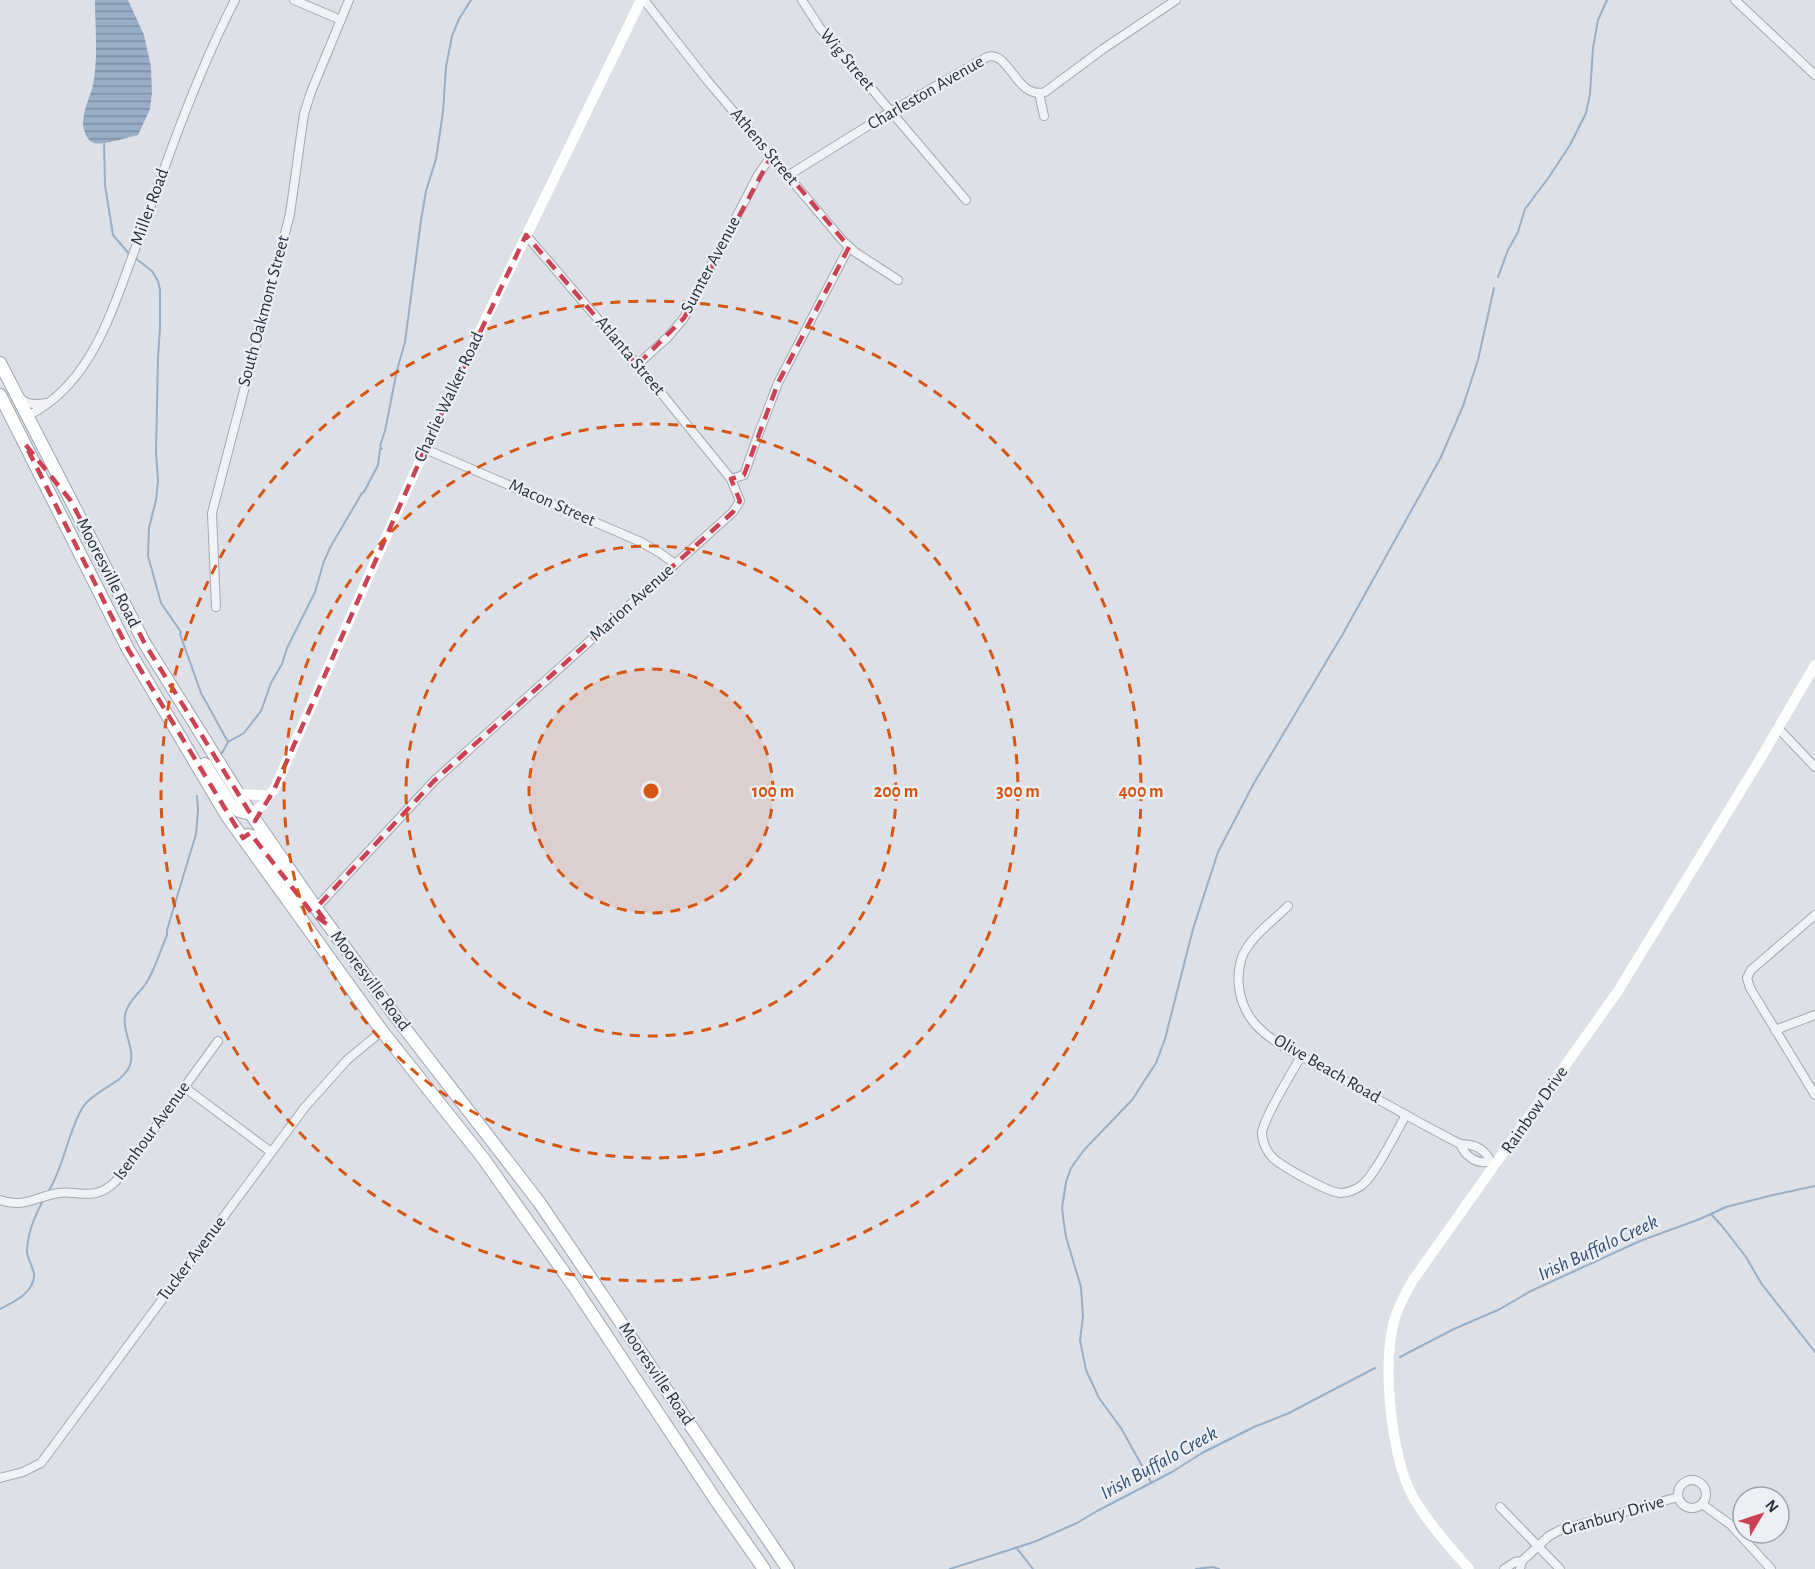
<svg xmlns="http://www.w3.org/2000/svg" width="1815" height="1569" viewBox="0 0 1815 1569" font-family="'Alegreya Sans',sans-serif">
<style>
.water{fill:url(#water-rules)}
.lines{fill:none;stroke-linecap:round;stroke-linejoin:round}
.stream{stroke:#98aec7;stroke-width:2}
.street-casing{stroke:#a3a8b1;stroke-width:10}
.primary-casing{stroke:#9da5b3;stroke-width:14}
.street{stroke:#f0f2f5;stroke-width:8}
.secondary{stroke:#fff;stroke-width:10}
.primary{stroke:#fff;stroke-width:12}
.marked{fill:none;stroke:#cd4154;stroke-width:4.5;stroke-dasharray:12 8;stroke-linejoin:round}
.ring{fill:none;stroke:#d55511;stroke-width:3;stroke-dasharray:10 8}
.labels{text-anchor:middle;dominant-baseline:central;stroke-width:4.5;stroke-linejoin:round;paint-order:stroke}
.street-label{font-size:18px;fill:#272f3e;stroke:#ecf0f5}
.water-label{font-size:20px;font-style:italic;fill:#314d71;stroke:#ecf0f5}
.centre{fill:#d55511;stroke:#ecf0f5;stroke-width:3}
.ring-label{font-size:18px;text-anchor:middle;font-weight:bold;fill:#d55511;stroke:#ecf0f5;stroke-width:4.5;stroke-linejoin:round;paint-order:stroke}
</style>
<defs>
<pattern id="water-rules" width="6" height="5" patternUnits="userSpaceOnUse" patternTransform="scale(1.5)"><rect width="6" height="5" fill="#98aec7"/><path d="M0 2.5h6" fill="none" stroke="#7c8ea3"/></pattern>
</defs>
<rect width="100%" height="100%" fill="#dde1e7"/>
<!-- water -->
<path class="water" d="M 95,0 L 128,0 L 144,35 L 151,67 L 152,93 L 150,109 L 138,135 C 129,137 101,146 94,143 C 86,140 84,131 83,124 C 83,107 92,95 94,79 C 98,53 95,26 95,0 Z"/>
<g class="lines">
<!-- stream -->
<g class="stream">
<path d="M 104,142 L 105,185 L 113,235 L 130,255"/>
<path d="M 135,258 L 152,271 L 158,281 L 160,290 L 160,327 L 158,358 L 156,452 L 158,481 L 156,500 L 149,528 L 148,556 L 161,603 L 181,632 L 180,634 L 201,693 L 228,742"/>
<path d="M 1498,277 L 1508,250 L 1518,232 L 1525,209 L 1549,177 L 1570,145 L 1586,113 L 1590,94 L 1593,48 L 1598,20 L 1607,0"/>
<path d="M 222,753 L 228,742 L 244,733 L 261,711 L 271,683 L 282,664 L 287,648 L 315,592 L 324,561 L 331,546 L 362,493 L 364,492 L 378,465 L 380,449 L 382,449 L 380,446 L 385,431 L 397,370 L 405,342 L 421,220 L 426,191 L 436,159 L 443,112 L 446,67 L 452,36 L 459,19 L 471,0"/>
<path d="M 48,1192 C 65,1165 67,1133 83,1107 C 94,1090 124,1083 130,1065 C 136,1048 120,1030 126,1011 C 129,1001 139,993 145,985 C 155,970 160,951 167,935 L 167,930 L 196,834 L 198,810 L 197,796"/>
<path d="M 1711,1214 L 1722,1226 L 1746,1257 L 1761,1283 L 1815,1352"/>
<path d="M 0,1309 C 14,1302 35,1292 34,1274 C 33,1267 28,1260 27,1252 C 27,1233 35,1215 44,1199"/>
<path d="M 1400,1357 L 1454,1329 L 1500,1309 L 1531,1291 L 1640,1241 L 1700,1219 L 1726,1207 L 1773,1195 L 1815,1186"/>
<path d="M 1151,1482 L 1121,1428 L 1099,1398 L 1086,1370 L 1080,1340 L 1083,1317 L 1081,1287 L 1066,1237 L 1064,1224 L 1062,1208 L 1066,1182 L 1071,1168 L 1084,1150 L 1132,1100 L 1156,1063 L 1165,1039 L 1193,929 L 1218,852 L 1254,783 L 1344,632 L 1441,457 L 1463,406 L 1478,360 L 1494,288"/>
<path d="M 1016,1547 L 1033,1569"/>
<path d="M 950,1569 L 1034,1542 L 1077,1523 L 1097,1511 L 1172,1472 L 1202,1453 L 1254,1427 L 1289,1413 L 1375,1368"/>
<path d="M 1196,1569 L 1213,1567 L 1219,1569"/>
</g>
<defs>
<g id="street">
<path d="M 294,0 L 341,20"/>
<path d="M 644,0 L 706,79 L 843,241 L 855,252 L 898,280"/>
<path d="M 802,0 L 820,28 L 966,200"/>
<path d="M 1735,0 L 1815,75"/>
<path d="M 1039,93 L 1044,116"/>
<path d="M 789,175 L 890,112 L 987,57 C 1010,50 1016,100 1045,92 L 1103,49 L 1176,0"/>
<path d="M 526,235 L 662,394 L 731,479"/>
<path d="M 637,365 L 668,337 L 684,318 L 758,175 L 772,155"/>
<path d="M 19,397 C 27,405 36,405 47,403"/>
<path d="M 27,416 C 84,389 107,326 127,271 C 139,238 151,205 163,172 C 184,113 206,56 235,0"/>
<path d="M 425,449 L 641,542 L 660,553 L 675,564"/>
<path d="M 216,607 L 212,513 L 290,214 L 304,114 L 311,92 L 349,0"/>
<path d="M 1778,728 L 1815,767"/>
<path d="M 1288,906 C 1273,921 1250,937 1242,957 C 1234,981 1240,1008 1257,1026 C 1274,1044 1301,1056 1323,1068 C 1368,1094 1414,1120 1460,1144 C 1468,1144 1479,1146 1485,1153 C 1490,1158 1489,1161 1495,1165"/>
<path d="M 316,908 L 434,781 L 733,512 L 740,501 L 731,479 L 744,475 L 757,438 L 778,383 L 849,247"/>
<path d="M 1815,915 L 1751,970 L 1747,978 L 1750,988 L 1815,1095"/>
<path d="M 1775,1030 L 1815,1015"/>
<path d="M 1301,1056 C 1293,1071 1263,1119 1262,1133 C 1262,1142 1267,1152 1273,1158 C 1283,1167 1329,1193 1341,1193 C 1348,1193 1357,1189 1362,1185 C 1376,1174 1396,1132 1406,1115"/>
<path d="M 184,1087 L 271,1152"/>
<path d="M 1460,1144 C 1465,1156 1476,1164 1489,1162"/>
<path d="M 0,1200 C 23,1209 37,1196 59,1193 C 72,1191 84,1196 96,1193 C 105,1191 110,1187 116,1181 L 218,1041"/>
<path d="M 0,1478 L 23,1472 L 41,1463 L 305,1107 L 347,1060 L 382,1031"/>
<circle cx="1692" cy="1494" r="14"/>
<path d="M 1702,1504 L 1731,1525 L 1771,1569"/>
<path d="M 1500,1507 L 1560,1569"/>
<path d="M 1522,1561 L 1549,1536 L 1560,1530 L 1678,1497"/>
<path d="M 1504,1569 L 1515,1562 L 1522,1561 L 1520,1569"/>
</g>
<g id="primary">
<path d="M 0,363 L 145,644 L 251,814 L 316,908 L 396,1017 L 539,1202 L 788,1569"/>
<path d="M 0,395 L 128,649 L 227,816 L 382,1031 L 483,1158 L 573,1285 L 715,1499 L 764,1569"/>
<path d="M 205,764 L 231,805 L 239,811 L 251,814"/>
<path d="M 243,838 L 248,835 L 252,836 L 301,900"/>
</g>
</defs>
<!-- street casing -->
<use href="#street" class="street-casing"/>
<!-- primary casing -->
<use href="#primary" class="primary-casing"/>
<!-- street -->
<use href="#street" class="street"/>
<!-- secondary -->
<g class="secondary">
<path d="M 238,794 L 262,795 L 267,797 L 274,790 L 425,449 L 474,343 L 641,0"/>
<path d="M 251,814 L 263,805 L 267,797"/>
<path d="M 1469,1569 C 1449,1546 1428,1523 1413,1497 C 1391,1456 1382,1366 1394,1321 C 1398,1306 1406,1293 1413,1280 L 1618,991 L 1759,761 L 1815,665"/>
</g>
<!-- primary -->
<use href="#primary" class="primary"/>
</g>
<!-- marked area -->
<path class="marked" d="M 772,155 L 849,247 L 778,383 L 744,475 L 731,479 L 740,501 L 733,512 L 434,781 L 316,908 L 328,925 L 312,913 L 250,833 L 243,838 L 128,649 L 25,444 L 71,501 L 145,644 L 255,821 L 274,790 L 425,449 L 526,235 L 637,365 L 684,318 Z"/>
<!-- distance rings -->
<circle cx="651" cy="791" r="122" fill="#d55511" fill-opacity=".12"/>
<g class="ring">
<circle cx="651" cy="791" r="122"/>
<circle cx="651" cy="791" r="245"/>
<circle cx="651" cy="791" r="367"/>
<circle cx="651" cy="791" r="490"/>
</g>
<g class="labels">
<!-- street labels -->
<g class="street-label">
<text transform="translate(847 60) rotate(50)">Wig Street</text>
<text transform="translate(926 93) rotate(-30)">Charleston Avenue</text>
<text transform="translate(764 147) rotate(50)">Athens Street</text>
<text transform="translate(150 207) rotate(-70)">Miller Road</text>
<text transform="translate(711 265) rotate(-62)">Sumter Avenue</text>
<text transform="translate(264 311) rotate(-75)">South Oakmont Street</text>
<text transform="translate(630 356) rotate(50)">Atlanta Street</text>
<text transform="translate(449 397) rotate(-65)">Charlie Walker Road</text>
<text transform="translate(552 503) rotate(24)">Macon Street</text>
<text transform="translate(108 573) rotate(63)">Mooresville Road</text>
<text transform="translate(632 603) rotate(-42)">Marion Avenue</text>
<text transform="translate(370 981) rotate(53)">Mooresville Road</text>
<text transform="translate(1327 1069) rotate(30)">Olive Beach Road</text>
<text transform="translate(1535 1110) rotate(-55)">Rainbow Drive</text>
<text transform="translate(152 1131) rotate(-54)">Isenhour Avenue</text>
<text transform="translate(192 1259) rotate(-53)">Tucker Avenue</text>
<text transform="translate(656 1374) rotate(56)">Mooresville Road</text>
<text transform="translate(1613 1516) rotate(-16)">Granbury Drive</text>
</g>
<!-- water labels -->
<g class="water-label">
<text transform="translate(1598 1248) rotate(-25)">Irish Buffalo Creek</text>
<text transform="translate(1159 1463) rotate(-29)">Irish Buffalo Creek</text>
</g>
</g>
<circle cx="651" cy="791" r="9" class="centre"/>
<g class="ring-label">
<text x="773" y="797">100 m</text>
<text x="896" y="797">200 m</text>
<text x="1018" y="797">300 m</text>
<text x="1141" y="797">400 m</text>
</g>
<!-- north arrow -->
<g transform="translate(1761 1515) rotate(51)"><circle r="28" fill="#ecf0f5" stroke="#9da3ac" stroke-width="1.5"/>
<path d="M0-4.5L10 22L0 15L-10 22Z" fill="#cd4154"/>
<text y="-9" font-size="16" font-weight="bold" text-anchor="middle" fill="#272f3e">N</text>
</g>
</svg>
